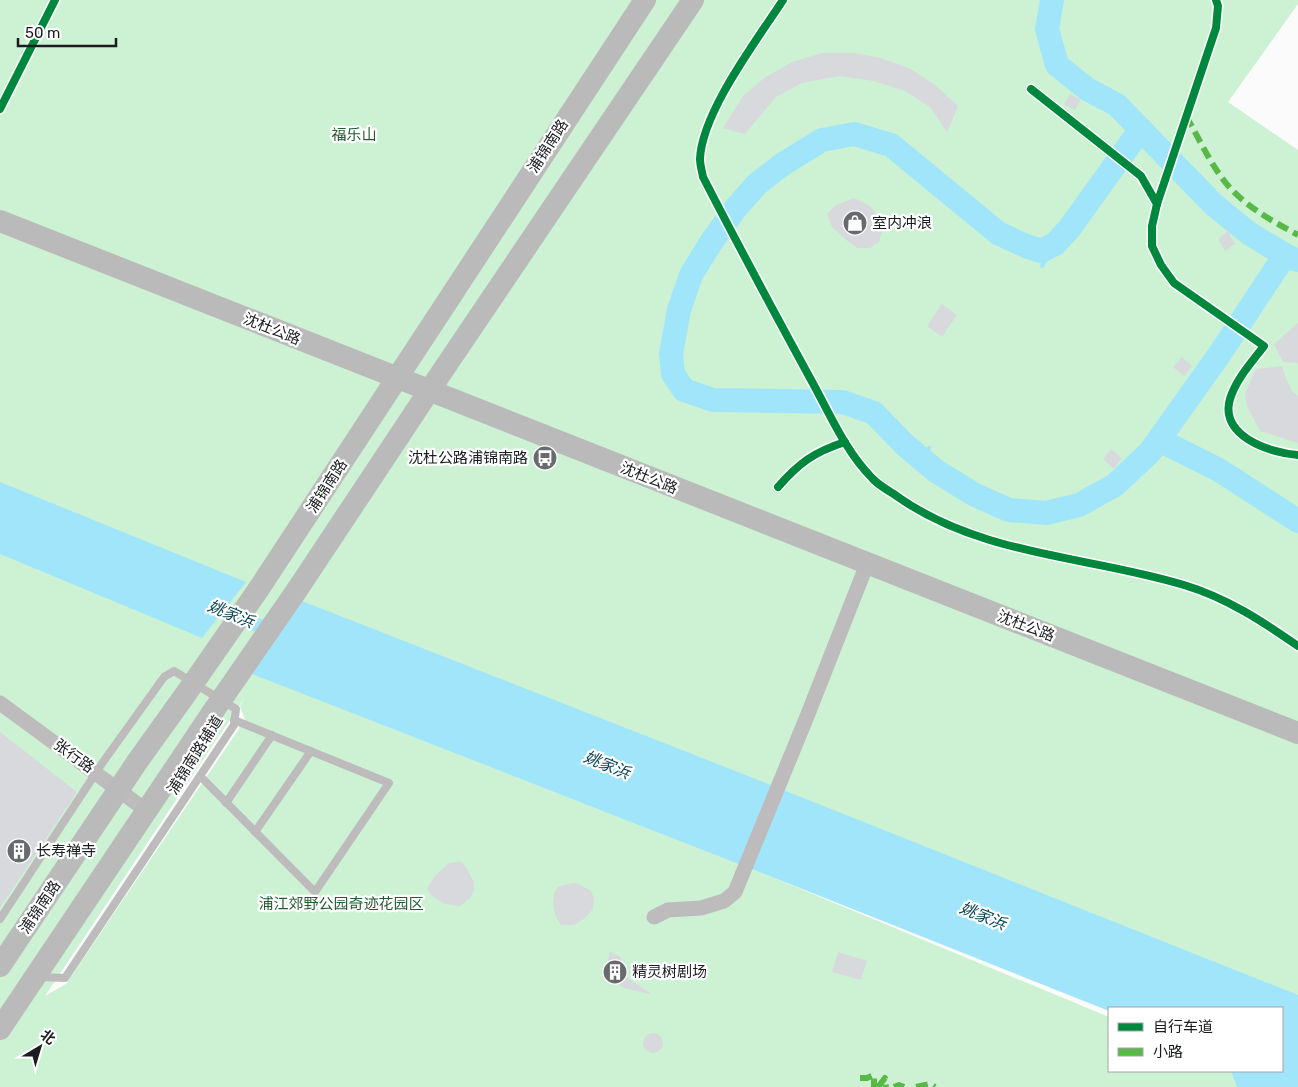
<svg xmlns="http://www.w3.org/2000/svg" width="1298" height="1087" viewBox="0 0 1298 1087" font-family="Rubik,'Noto Sans SC',sans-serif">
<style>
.green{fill:#ccf2d3;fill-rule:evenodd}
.water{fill:#a1e5fb}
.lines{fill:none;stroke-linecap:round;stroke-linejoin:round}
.stream{stroke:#a1e5fb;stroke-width:4}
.canal{stroke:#a1e5fb;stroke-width:14}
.river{stroke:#a1e5fb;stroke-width:24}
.building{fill:#d8d9dc}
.lane{stroke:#bdbbbb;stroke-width:8}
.street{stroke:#bdbbbb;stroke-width:15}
.secondary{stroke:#bbbabb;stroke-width:22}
.secondary-bridge{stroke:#bbbabb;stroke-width:22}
.quiet{stroke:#58b947;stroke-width:6;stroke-dasharray:12 6;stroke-linecap:butt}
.cycleway-casing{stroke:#fff;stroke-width:11}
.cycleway{stroke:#00873e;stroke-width:8}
.labels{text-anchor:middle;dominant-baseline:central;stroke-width:4.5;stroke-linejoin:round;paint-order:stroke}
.park-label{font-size:15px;fill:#225d32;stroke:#fff}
.street-label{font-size:15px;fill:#1a1c20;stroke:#fff}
.poi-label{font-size:15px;fill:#1a1c20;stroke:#fff;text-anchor:start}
.water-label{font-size:16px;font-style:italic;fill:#0a4656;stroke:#fff}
</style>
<rect width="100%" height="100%" fill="#fbfbfc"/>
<!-- green -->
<path class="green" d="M 0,0 L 1298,0 L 1298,4 L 1228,102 L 1298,150 L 1298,1075 L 1282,1008 L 368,719 L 772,877 L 1109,1017 L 1109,1071 L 1239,1071 L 1278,1087 L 0,1087 ZM 245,697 L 240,706 L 245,720 L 66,984 L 45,996 Z"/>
<!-- water -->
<g class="water">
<path d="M 0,482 L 246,582 L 202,638 L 0,554 Z"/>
<path d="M 302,601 L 738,772 L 1298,995 L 1298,1087 L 1237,1087 L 1231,1071 L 1282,1071 L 1282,1008 L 1109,1008 L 1109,1011 L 772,877 L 252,674 Z"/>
</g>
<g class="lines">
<!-- stream -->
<g class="stream">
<path d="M 1042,266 L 1055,244"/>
<path d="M 922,459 L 929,448"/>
</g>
<!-- canal -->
<path class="canal" d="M 207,605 L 275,632"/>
<!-- river -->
<g class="river">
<path d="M 1052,0 L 1047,29 L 1057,65 L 1087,89 L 1117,105 L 1214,205 L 1250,234 L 1290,258 L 1298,260"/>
<path d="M 1140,130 L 1069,229 L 1055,244 L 1041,251 L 1026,246 L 998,233 L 891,145 L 854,134 L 822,140 L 783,164 L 757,184 L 735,209 L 710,244 L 691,275 L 679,310 L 671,354 L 673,374 L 684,390 L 713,400 L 843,402 L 874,413 L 905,445 L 936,471 L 975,495 L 1009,510 L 1046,513 L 1079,505 L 1115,485 L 1150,452 L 1219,355 L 1285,255"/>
<path d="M 1159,440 L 1219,470 L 1298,521"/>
</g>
</g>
<!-- building -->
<g class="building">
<path d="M 822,53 L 854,53 L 880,58 L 909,68 L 935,85 L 958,106 L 947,132 L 930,107 L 905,91 L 874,81 L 840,76 L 802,83 L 776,97 L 745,134 L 723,128 L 743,96 L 764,78 L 792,62 Z"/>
<path d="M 1070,94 L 1081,100 L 1075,110 L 1064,104 Z"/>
<path d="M 854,198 L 869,205 L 876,213 L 882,231 L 879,242 L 870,248 L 857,248 L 845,239 L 832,227 L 827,214 L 836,205 Z"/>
<path d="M 1228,231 L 1235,244 L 1225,251 L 1218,239 Z"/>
<path d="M 942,304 L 957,315 L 942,337 L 927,326 Z"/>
<path d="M 1298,323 L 1298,363 L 1283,362 L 1274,344 Z"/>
<path d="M 1182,357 L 1192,366 L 1184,376 L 1173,367 Z"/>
<path d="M 1282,366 L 1286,379 L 1293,392 L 1298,396 L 1298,443 L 1260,431 L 1247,406 L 1245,394 L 1256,369 Z"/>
<path d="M 1111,449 L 1122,458 L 1114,469 L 1103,459 Z"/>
<path d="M 0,732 L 77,792 L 0,908 Z"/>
<path d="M 460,861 L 464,864 L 474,882 L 474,891 L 470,898 L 460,906 L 445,904 L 432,896 L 427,889 L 434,877 L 449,863 Z"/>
<path d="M 577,883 L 591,891 L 594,898 L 593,909 L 585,918 L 574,925 L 561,925 L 555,915 L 553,904 L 554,894 L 558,887 L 567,884 Z"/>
<path d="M 610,952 L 621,957 L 621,970 L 626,977 L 650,993 L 649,994 L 624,988 L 614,981 L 608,973 L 607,963 Z"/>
<path d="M 838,952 L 867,961 L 861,980 L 832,972 Z"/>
<circle cx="653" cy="1043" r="10"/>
</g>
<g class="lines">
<!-- lane -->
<g class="lane">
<path d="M 200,776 L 315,892 L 389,783 L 234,720"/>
<path d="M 226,803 L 272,735"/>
<path d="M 255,832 L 311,751"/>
<path d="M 0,919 L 103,762 L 164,677 L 174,671 L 236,709 L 234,725 L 65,978 L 39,977"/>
</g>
<!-- street -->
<g class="street">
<path d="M 0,703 L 147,811"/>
<path d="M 654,917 L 668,910 L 701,908 L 724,901 L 735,892 L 808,714 L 867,564"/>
</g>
<!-- secondary -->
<g class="secondary">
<path d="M 0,221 L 1298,733"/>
<path d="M 258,590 L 645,0"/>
<path d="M 297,590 L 429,391 L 693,0"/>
<path d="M 0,966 L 137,762 L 185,695"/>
<path d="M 0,1029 L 212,713"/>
</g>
<!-- secondary-bridge -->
<g class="secondary-bridge">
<path d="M 185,695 L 258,590"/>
<path d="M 212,713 L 297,590"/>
</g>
<!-- quiet -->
<g class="quiet">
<path d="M 1186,116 C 1200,140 1212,168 1231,189 C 1250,209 1274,222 1298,235"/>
<path d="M 860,1078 L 867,1078 L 874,1075 L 874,1087"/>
<path d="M 878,1087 L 885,1078 L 886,1087"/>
<path d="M 894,1087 L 899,1085 L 904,1087"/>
<path d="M 916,1087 L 930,1084 L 935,1087"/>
</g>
<defs>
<g id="cycleway">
<path d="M 783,0 C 757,40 702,112 700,159 C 700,165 702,171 703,177 C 738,245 774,312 810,378 C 829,412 845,451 872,478 C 879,486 890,491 898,497 C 982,556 1089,556 1184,585 C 1227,598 1262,621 1298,646"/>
<path d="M 1216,0 L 1218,6 L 1216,28 L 1157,204 L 1152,226 L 1152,246 L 1161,265 L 1174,283 L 1264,346 C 1252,362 1236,379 1230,399 C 1219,436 1270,453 1298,455"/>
<path d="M 1031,89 L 1141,176 L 1157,204"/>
<path d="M 0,109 L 55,0"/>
<path d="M 778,487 C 799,463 814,452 845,442"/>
</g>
</defs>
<!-- cycleway casing -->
<use href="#cycleway" class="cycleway-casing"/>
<!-- cycleway -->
<use href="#cycleway" class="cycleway"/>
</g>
<!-- icons -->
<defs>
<symbol id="shop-disc" viewBox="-11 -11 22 22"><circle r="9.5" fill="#696a6d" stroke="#fff"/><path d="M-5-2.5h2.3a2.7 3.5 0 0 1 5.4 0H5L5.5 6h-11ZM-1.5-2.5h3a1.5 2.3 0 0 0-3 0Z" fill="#fff"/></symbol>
<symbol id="bus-disc" viewBox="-11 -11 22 22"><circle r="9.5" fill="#696a6d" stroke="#fff"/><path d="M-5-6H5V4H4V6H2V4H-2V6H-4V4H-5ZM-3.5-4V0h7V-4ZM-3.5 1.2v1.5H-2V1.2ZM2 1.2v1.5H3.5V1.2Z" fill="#fff"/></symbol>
<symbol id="building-disc" viewBox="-11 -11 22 22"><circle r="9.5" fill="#696a6d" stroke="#fff"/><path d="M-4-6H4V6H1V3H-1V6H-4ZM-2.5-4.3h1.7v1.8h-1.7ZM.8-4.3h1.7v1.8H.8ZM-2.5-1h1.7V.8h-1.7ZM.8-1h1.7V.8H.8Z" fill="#fff"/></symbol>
</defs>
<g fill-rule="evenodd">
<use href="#shop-disc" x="841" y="209" width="28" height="28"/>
<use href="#bus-disc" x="531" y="444" width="28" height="28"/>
<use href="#building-disc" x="5" y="837" width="28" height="28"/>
<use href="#building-disc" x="601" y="958" width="28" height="28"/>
</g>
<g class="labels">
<!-- park labels -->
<g class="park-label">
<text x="354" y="135">福乐山</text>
<text x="341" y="904">浦江郊野公园奇迹花园区</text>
</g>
<!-- street labels -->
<g class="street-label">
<text transform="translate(548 146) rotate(-57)">浦锦南路</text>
<text transform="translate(272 329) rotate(22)">沈杜公路</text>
<text transform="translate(649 478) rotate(22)">沈杜公路</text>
<text transform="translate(327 486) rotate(-57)">浦锦南路</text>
<text transform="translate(1026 626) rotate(21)">沈杜公路</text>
<text transform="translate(195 755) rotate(-58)">浦锦南路辅道</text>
<text transform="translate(74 756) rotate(36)">张行路</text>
<text transform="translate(40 907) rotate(-56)">浦锦南路</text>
</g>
<!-- poi labels -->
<g class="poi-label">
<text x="872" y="223">室内冲浪</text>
<text x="528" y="458" text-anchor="end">沈杜公路浦锦南路</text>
<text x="36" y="851">长寿禅寺</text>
<text x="632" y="972">精灵树剧场</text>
</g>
<!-- water labels -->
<g class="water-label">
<text transform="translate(231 614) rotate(22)">姚家浜</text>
<text transform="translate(607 765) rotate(22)">姚家浜</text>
<text transform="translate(983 916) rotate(22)">姚家浜</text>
</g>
</g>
<!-- legend -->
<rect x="1108" y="1007" width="175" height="65" fill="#ffffff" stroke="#a3a4a6"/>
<rect x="1118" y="1023" width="25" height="8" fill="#00873e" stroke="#a3a4a6"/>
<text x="1153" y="1032" font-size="15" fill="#1a1c20">自行车道</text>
<rect x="1118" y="1048" width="25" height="8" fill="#58b947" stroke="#a3a4a6"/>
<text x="1153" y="1057" font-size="15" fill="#1a1c20">小路</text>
<!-- north arrow -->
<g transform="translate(40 1047) rotate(38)" stroke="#ffffff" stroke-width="4" paint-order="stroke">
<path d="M0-4L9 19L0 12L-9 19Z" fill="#1a1c20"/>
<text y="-8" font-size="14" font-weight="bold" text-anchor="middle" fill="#1a1c20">北</text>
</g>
<!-- scale -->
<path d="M18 38v8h98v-8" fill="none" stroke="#1a1c20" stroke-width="2.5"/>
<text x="25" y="38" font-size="15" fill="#1a1c20" stroke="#ffffff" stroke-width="4" paint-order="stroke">50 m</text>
</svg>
